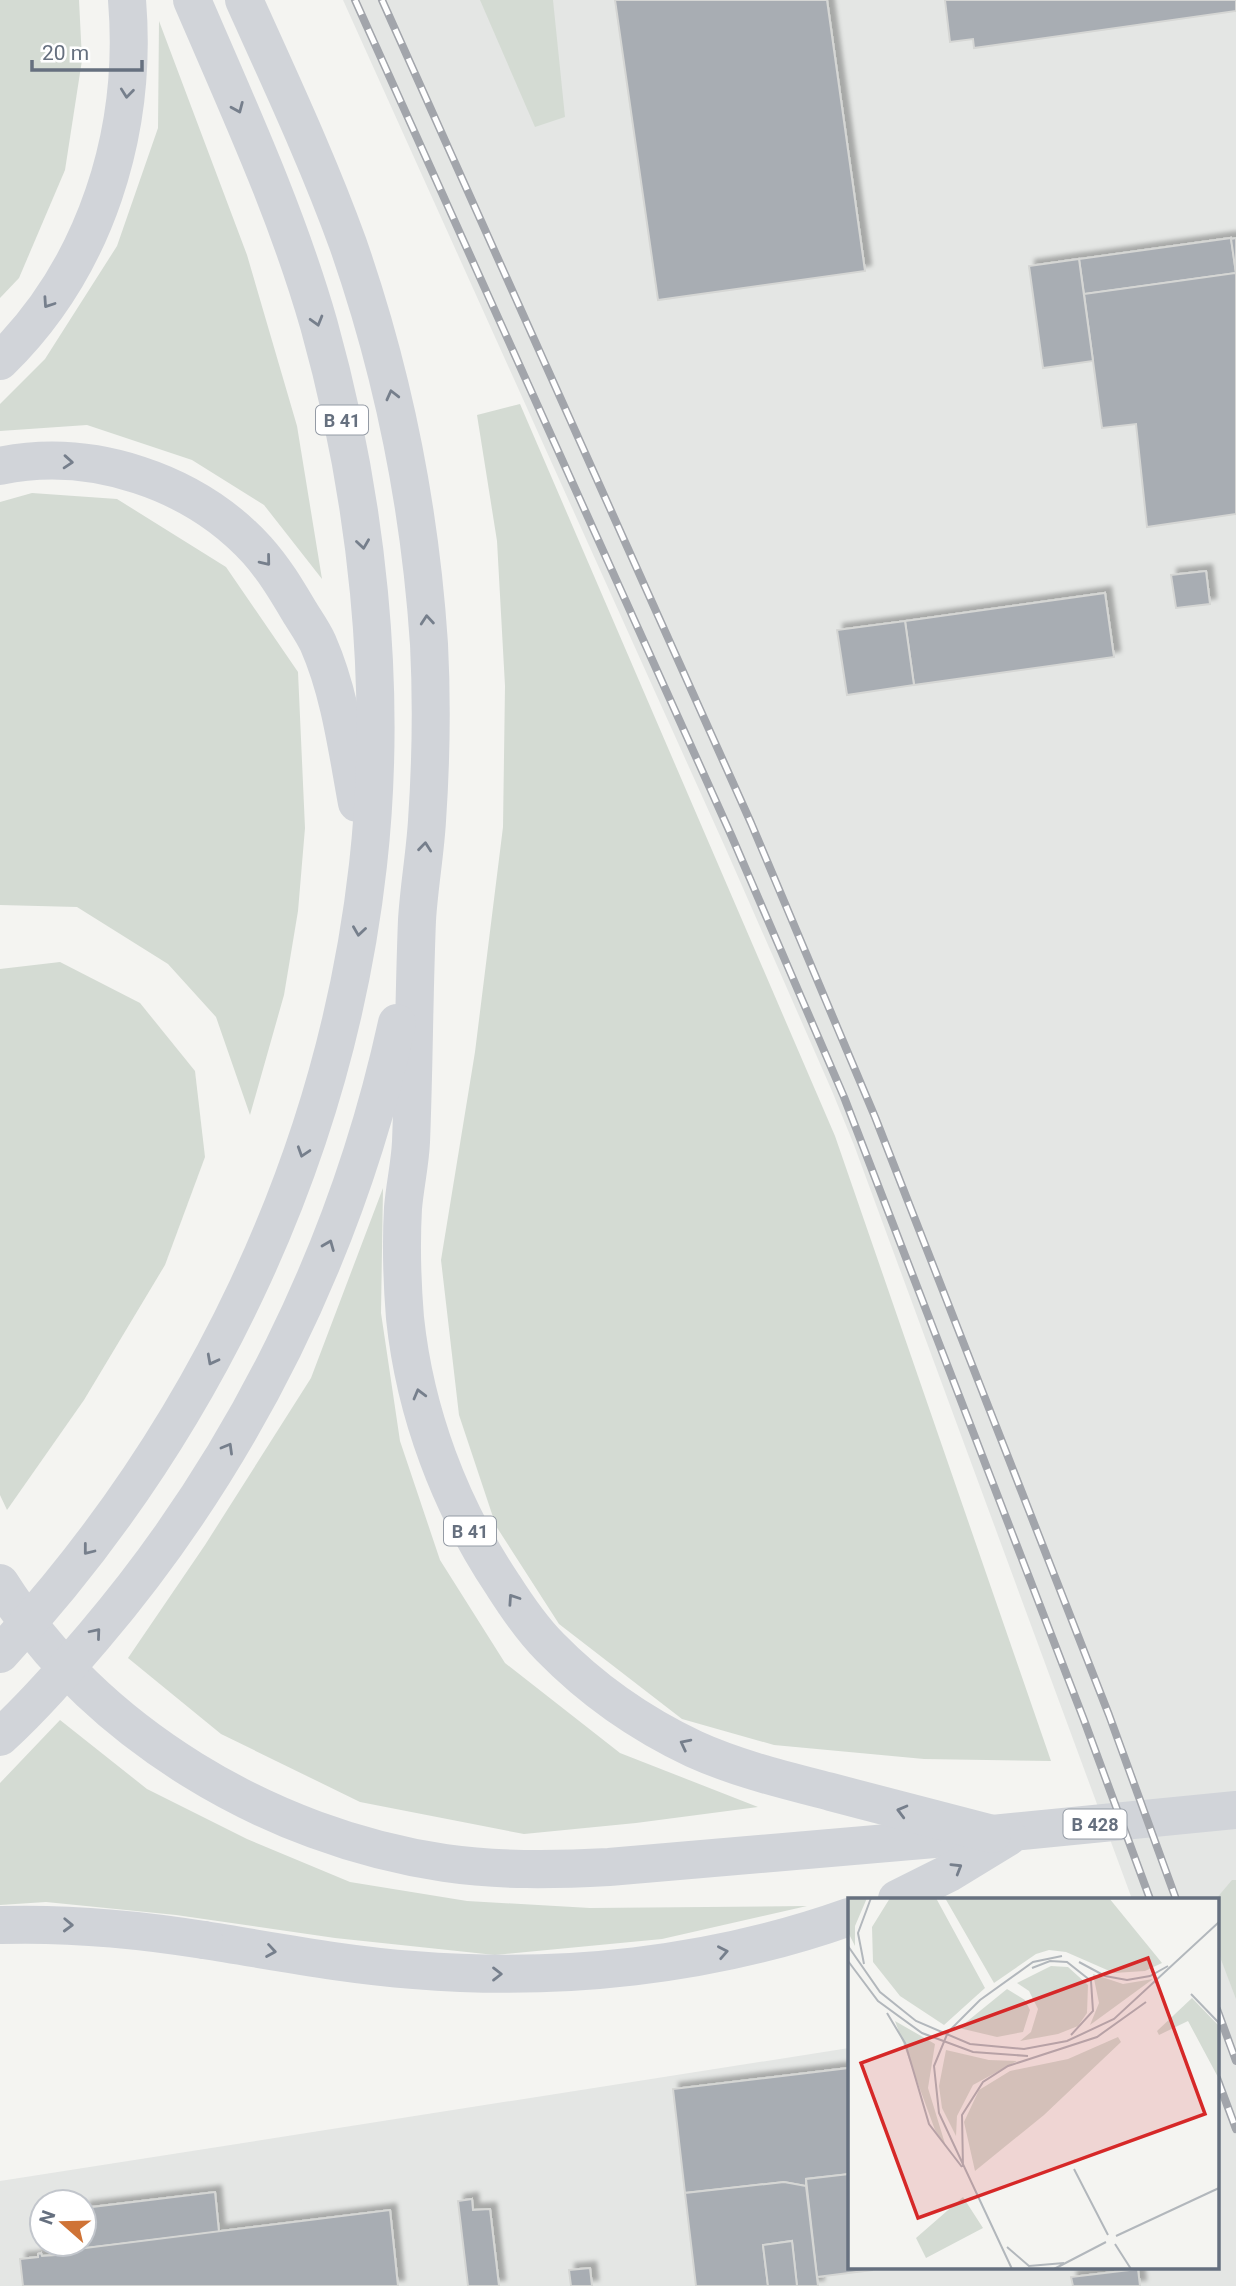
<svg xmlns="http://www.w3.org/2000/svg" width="1236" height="2286" viewBox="0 0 1236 2286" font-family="Roboto,sans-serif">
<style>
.built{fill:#e4e6e4;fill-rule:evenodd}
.green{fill:#d4dbd3}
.building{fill:#a8adb3;stroke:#d5d6d4;stroke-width:2;filter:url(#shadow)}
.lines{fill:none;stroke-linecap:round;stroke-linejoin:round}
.major{stroke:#d1d4d9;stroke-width:38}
.highway{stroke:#d1d4d9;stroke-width:38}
.rail-casing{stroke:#a2a5ab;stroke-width:8}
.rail{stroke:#fff;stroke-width:5;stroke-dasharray:16;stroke-linecap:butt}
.oneway{stroke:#767f8c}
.labels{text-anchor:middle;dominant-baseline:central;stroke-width:7;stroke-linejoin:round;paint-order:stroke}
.shield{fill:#fff;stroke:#949ba5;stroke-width:2}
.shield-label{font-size:18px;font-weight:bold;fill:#66707f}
.inset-road{fill:none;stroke:#b2b7bc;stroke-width:2}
.view{fill:#d62828;fill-opacity:0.15;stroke:#d62828;stroke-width:3.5}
.inset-edge{fill:none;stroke:#66707f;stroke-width:3.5}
</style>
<defs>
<filter id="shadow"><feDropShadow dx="6" dy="-6" stdDeviation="2" flood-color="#0004"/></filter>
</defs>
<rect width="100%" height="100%" fill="#f4f4f1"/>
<!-- built -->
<path class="built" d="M 343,0 L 1236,0 L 1236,2286 L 0,2286 L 0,2181 L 849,2048 L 849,2267 L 1217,2267 L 1217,1899 L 1132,1899 L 854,1145 L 832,1091 L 725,847 ZM 42,2202 L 84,2202 L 84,2244 L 42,2244 Z"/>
<!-- green -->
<g class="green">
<path d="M 0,0 L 79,0 L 82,60 L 65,170 L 19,278 L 0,298 Z"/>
<path d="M 480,0 L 553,0 L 565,117 L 535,127 Z"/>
<path d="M 159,21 L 247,255 L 297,426 L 322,579 L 264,505 L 192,460 L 87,425 L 0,431 L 0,404 L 45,359 L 117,246 L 158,128 Z"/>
<path d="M 520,404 L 835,1136 L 1051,1761 L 924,1759 L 774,1745 L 682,1719 L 559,1624 L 496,1526 L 459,1415 L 441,1260 L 475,1052 L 503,827 L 505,686 L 497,541 L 477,415 Z"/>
<path d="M 32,493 L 117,499 L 226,567 L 298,672 L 305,828 L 298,911 L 284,995 L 250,1115 L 216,1017 L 168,964 L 77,907 L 0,905 L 0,502 Z"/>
<path d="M 60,962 L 140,1003 L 195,1071 L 205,1157 L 165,1265 L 84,1400 L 7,1510 L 0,1495 L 0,969 Z"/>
<path d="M 383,1188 L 381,1313 L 400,1441 L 440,1560 L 505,1663 L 620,1753 L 758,1807 L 636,1823 L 524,1834 L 360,1802 L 221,1734 L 128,1658 L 205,1545 L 311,1378 Z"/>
<path d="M 60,1720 L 147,1789 L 247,1839 L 350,1882 L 467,1901 L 590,1908 L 807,1906 L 662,1939 L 495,1955 L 335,1938 L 176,1915 L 46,1902 L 0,1905 L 0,1783 Z"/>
<path d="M 1232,1880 L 1236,1880 L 1236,1999 L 1217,1949 L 1216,1899 Z"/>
</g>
<!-- building -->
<g class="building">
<path d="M 615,0 L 827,0 L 865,271 L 658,300 Z"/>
<path d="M 945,0 L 1236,0 L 1236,11 L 974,48 L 973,39 L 950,42 Z"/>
<path d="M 1231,238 L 1236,273 L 1084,294 L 1079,259 Z"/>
<path d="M 1236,238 L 1236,514 L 1147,527 L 1136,424 L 1102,428 L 1084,294 L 1236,273 L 1231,239 Z"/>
<path d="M 1079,259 L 1093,361 L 1043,368 L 1029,266 Z"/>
<path d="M 1206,571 L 1210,604 L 1176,608 L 1171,575 Z"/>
<path d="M 1105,593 L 1114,657 L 914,685 L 905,621 Z"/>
<path d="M 905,621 L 914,685 L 847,695 L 837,630 Z"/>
<path d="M 849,2068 L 849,2174 L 806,2179 L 806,2186 L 784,2182 L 685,2193 L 673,2089 Z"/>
<path d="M 849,2174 L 849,2267 L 872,2267 L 872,2270 L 817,2277 L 806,2179 Z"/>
<path d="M 784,2182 L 806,2186 L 818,2286 L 797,2286 L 792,2241 L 763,2245 L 768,2286 L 696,2286 L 685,2193 Z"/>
<path d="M 215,2192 L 219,2232 L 69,2250 L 68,2244 L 84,2244 L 84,2208 Z"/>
<path d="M 472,2199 L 473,2210 L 490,2209 L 499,2286 L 468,2286 L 458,2201 Z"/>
<path d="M 390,2210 L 398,2286 L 23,2286 L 20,2259 L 38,2257 L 38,2254 L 41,2253 L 42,2256 L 70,2254 L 69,2250 Z"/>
<path d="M 792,2241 L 797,2286 L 768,2286 L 763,2245 Z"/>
<path d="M 590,2268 L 592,2286 L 571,2286 L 569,2270 Z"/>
<path d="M 1138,2269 L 1140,2286 L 1073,2286 L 1071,2277 Z"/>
</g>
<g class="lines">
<!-- major -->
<g class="major">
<path d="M 0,1583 C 96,1734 269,1837 445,1863 C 499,1871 554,1870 609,1867 L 992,1834 L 1236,1810"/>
<path d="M 897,1899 L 949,1873 L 1008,1837"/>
<path d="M 204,1940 C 274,1951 344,1965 414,1970 C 560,1982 711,1966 849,1917"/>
</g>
<!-- highway -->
<g class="highway">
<path d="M 244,0 C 280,80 318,161 348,244 C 393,373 420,508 429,644 C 432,703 431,762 427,821 C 425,854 419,887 417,920 C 414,994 414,1068 411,1142 C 410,1164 405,1185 403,1208 C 401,1244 402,1281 405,1318 C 415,1413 450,1506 503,1585 C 517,1607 532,1629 550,1647 C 591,1689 641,1724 694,1749 C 738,1769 785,1780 831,1792 C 884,1806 938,1820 992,1834"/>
<path d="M 0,361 C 96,267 138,132 127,0"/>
<path d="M 0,466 C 91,447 194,481 257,550 C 274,569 286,589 299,611 C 305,621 313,632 318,643 C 340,693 347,749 357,803"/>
<path d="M 0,1654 C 201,1437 335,1160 368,865 C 388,687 367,497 319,325 C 287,213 238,107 192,0"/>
<path d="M 0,1737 C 34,1706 64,1671 94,1636 C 243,1461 348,1248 397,1023"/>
<path d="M 0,1925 C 69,1923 136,1929 204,1940"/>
</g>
<defs>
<g id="rail">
<path d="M 355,0 L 732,837 L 844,1097 L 1084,1720 L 1150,1899"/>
<path d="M 382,0 L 751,823 L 875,1117 L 1109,1715 L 1176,1899"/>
<path d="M 1217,2009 L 1236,2061"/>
<path d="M 1217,2078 L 1236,2129"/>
</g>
</defs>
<!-- rail casing -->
<use href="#rail" class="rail-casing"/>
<!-- rail -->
<use href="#rail" class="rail"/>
</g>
<!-- one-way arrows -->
<defs><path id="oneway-chevron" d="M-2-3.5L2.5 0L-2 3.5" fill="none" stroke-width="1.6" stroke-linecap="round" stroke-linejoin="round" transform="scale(1.75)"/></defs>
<g class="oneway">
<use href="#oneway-chevron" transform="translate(127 93) rotate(96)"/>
<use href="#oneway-chevron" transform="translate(238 108) rotate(67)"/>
<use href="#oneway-chevron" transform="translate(48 303) rotate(124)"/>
<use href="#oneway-chevron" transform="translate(317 321) rotate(74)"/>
<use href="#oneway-chevron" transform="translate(392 395) rotate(-104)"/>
<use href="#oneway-chevron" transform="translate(68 462) rotate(4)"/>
<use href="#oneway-chevron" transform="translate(363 544) rotate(82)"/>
<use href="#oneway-chevron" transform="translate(266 561) rotate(51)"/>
<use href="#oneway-chevron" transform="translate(427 620) rotate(-95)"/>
<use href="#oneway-chevron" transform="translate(425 847) rotate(-84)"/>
<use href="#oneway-chevron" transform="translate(359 931) rotate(98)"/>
<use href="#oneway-chevron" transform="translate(303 1152) rotate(108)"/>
<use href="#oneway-chevron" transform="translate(329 1245) rotate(-68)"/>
<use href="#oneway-chevron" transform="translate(212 1360) rotate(118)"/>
<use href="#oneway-chevron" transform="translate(419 1394) rotate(-105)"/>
<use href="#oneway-chevron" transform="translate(228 1448) rotate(-60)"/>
<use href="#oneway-chevron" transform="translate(88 1550) rotate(128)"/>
<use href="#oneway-chevron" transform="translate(513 1599) rotate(-124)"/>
<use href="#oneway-chevron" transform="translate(96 1633) rotate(-50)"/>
<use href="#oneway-chevron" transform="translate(685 1744) rotate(-153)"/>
<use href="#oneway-chevron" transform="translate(902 1811) rotate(-165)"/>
<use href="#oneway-chevron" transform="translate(957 1868) rotate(-31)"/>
<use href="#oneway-chevron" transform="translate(68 1925) rotate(2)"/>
<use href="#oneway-chevron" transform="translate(271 1951) rotate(9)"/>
<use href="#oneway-chevron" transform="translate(723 1952) rotate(-11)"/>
<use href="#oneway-chevron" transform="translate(497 1974)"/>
</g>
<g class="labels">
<!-- shield labels -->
<g class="shield">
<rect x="316" y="405.5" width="52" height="29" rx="5"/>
<rect x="444" y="1516.5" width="52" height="29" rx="5"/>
<rect x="1063.5" y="1809.5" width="63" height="29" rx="5"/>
</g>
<g class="shield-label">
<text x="342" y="420">B 41</text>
<text x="470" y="1531">B 41</text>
<text x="1095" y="1824">B 428</text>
</g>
</g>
<!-- overview -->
<g transform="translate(848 1898)">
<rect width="371" height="371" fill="#f4f4f1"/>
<path d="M 0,0 L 19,0 L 7,28 L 7,48 L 0,34 ZM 42,0 L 88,0 L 137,90 L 96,127 L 52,98 L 25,64 L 24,29 ZM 97,0 L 261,0 L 314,65 L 297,73 L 266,75 L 218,54 L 201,52 L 188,56 L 146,85 ZM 203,68 L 220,69 L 240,87 L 239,115 L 230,128 L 210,136 L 172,143 L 183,134 L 190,111 L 181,93 L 169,85 ZM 245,76 L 275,86 L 305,81 L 242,127 L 251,105 ZM 159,91 L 177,102 L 182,112 L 175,134 L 149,139 L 111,130 ZM 344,100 L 371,128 L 371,181 L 340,123 L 311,137 L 309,133 ZM 47,123 L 87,146 L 80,190 L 98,249 L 87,232 ZM 270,139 L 273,144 L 196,217 L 127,273 L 116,224 L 131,192 L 162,173 L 220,161 ZM 98,152 L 141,162 L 169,163 L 125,187 L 109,218 L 108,238 L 94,210 L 91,188 ZM 115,299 L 135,330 L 78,360 L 68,340 Z" fill="#d4dbd3"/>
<path class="inset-road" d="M 0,48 L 32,94 L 68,123 L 122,146 L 176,151 L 219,143 L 266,121 L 371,24M 0,63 L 30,103 L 74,135 L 125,154 L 180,158M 231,64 L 257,78 L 279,82 L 302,78 L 320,68M 16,66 L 10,35 L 23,0M 184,70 L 202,63 L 219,64 L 243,83 L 245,113 L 223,137M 343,96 L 371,125M 39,115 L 57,145 L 66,175M 66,175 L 81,226 L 114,269M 115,269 L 114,217 L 135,184 L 160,168 L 249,139 L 298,104M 226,271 L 260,337M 268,338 L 371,290M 267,346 L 283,371M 159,349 L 181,368 L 216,365M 164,371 L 91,215 L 86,168 L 100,134 L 132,102 L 185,64 L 214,58M 206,371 L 258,344"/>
<path class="view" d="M 300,60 L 357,216 L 70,320 L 13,165 Z"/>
<rect width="371" height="371" class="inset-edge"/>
</g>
<!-- north arrow -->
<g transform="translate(63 2223) rotate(290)"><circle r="33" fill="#ffffff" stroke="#c2c6cc" stroke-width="2"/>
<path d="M0-5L12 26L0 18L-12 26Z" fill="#cf7336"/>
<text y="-10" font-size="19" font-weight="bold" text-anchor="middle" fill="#66707f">N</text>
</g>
<!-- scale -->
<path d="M32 60v10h110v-10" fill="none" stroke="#66707f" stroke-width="3.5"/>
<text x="42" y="60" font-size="21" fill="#66707f" stroke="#ffffff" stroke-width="5" paint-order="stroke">20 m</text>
</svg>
